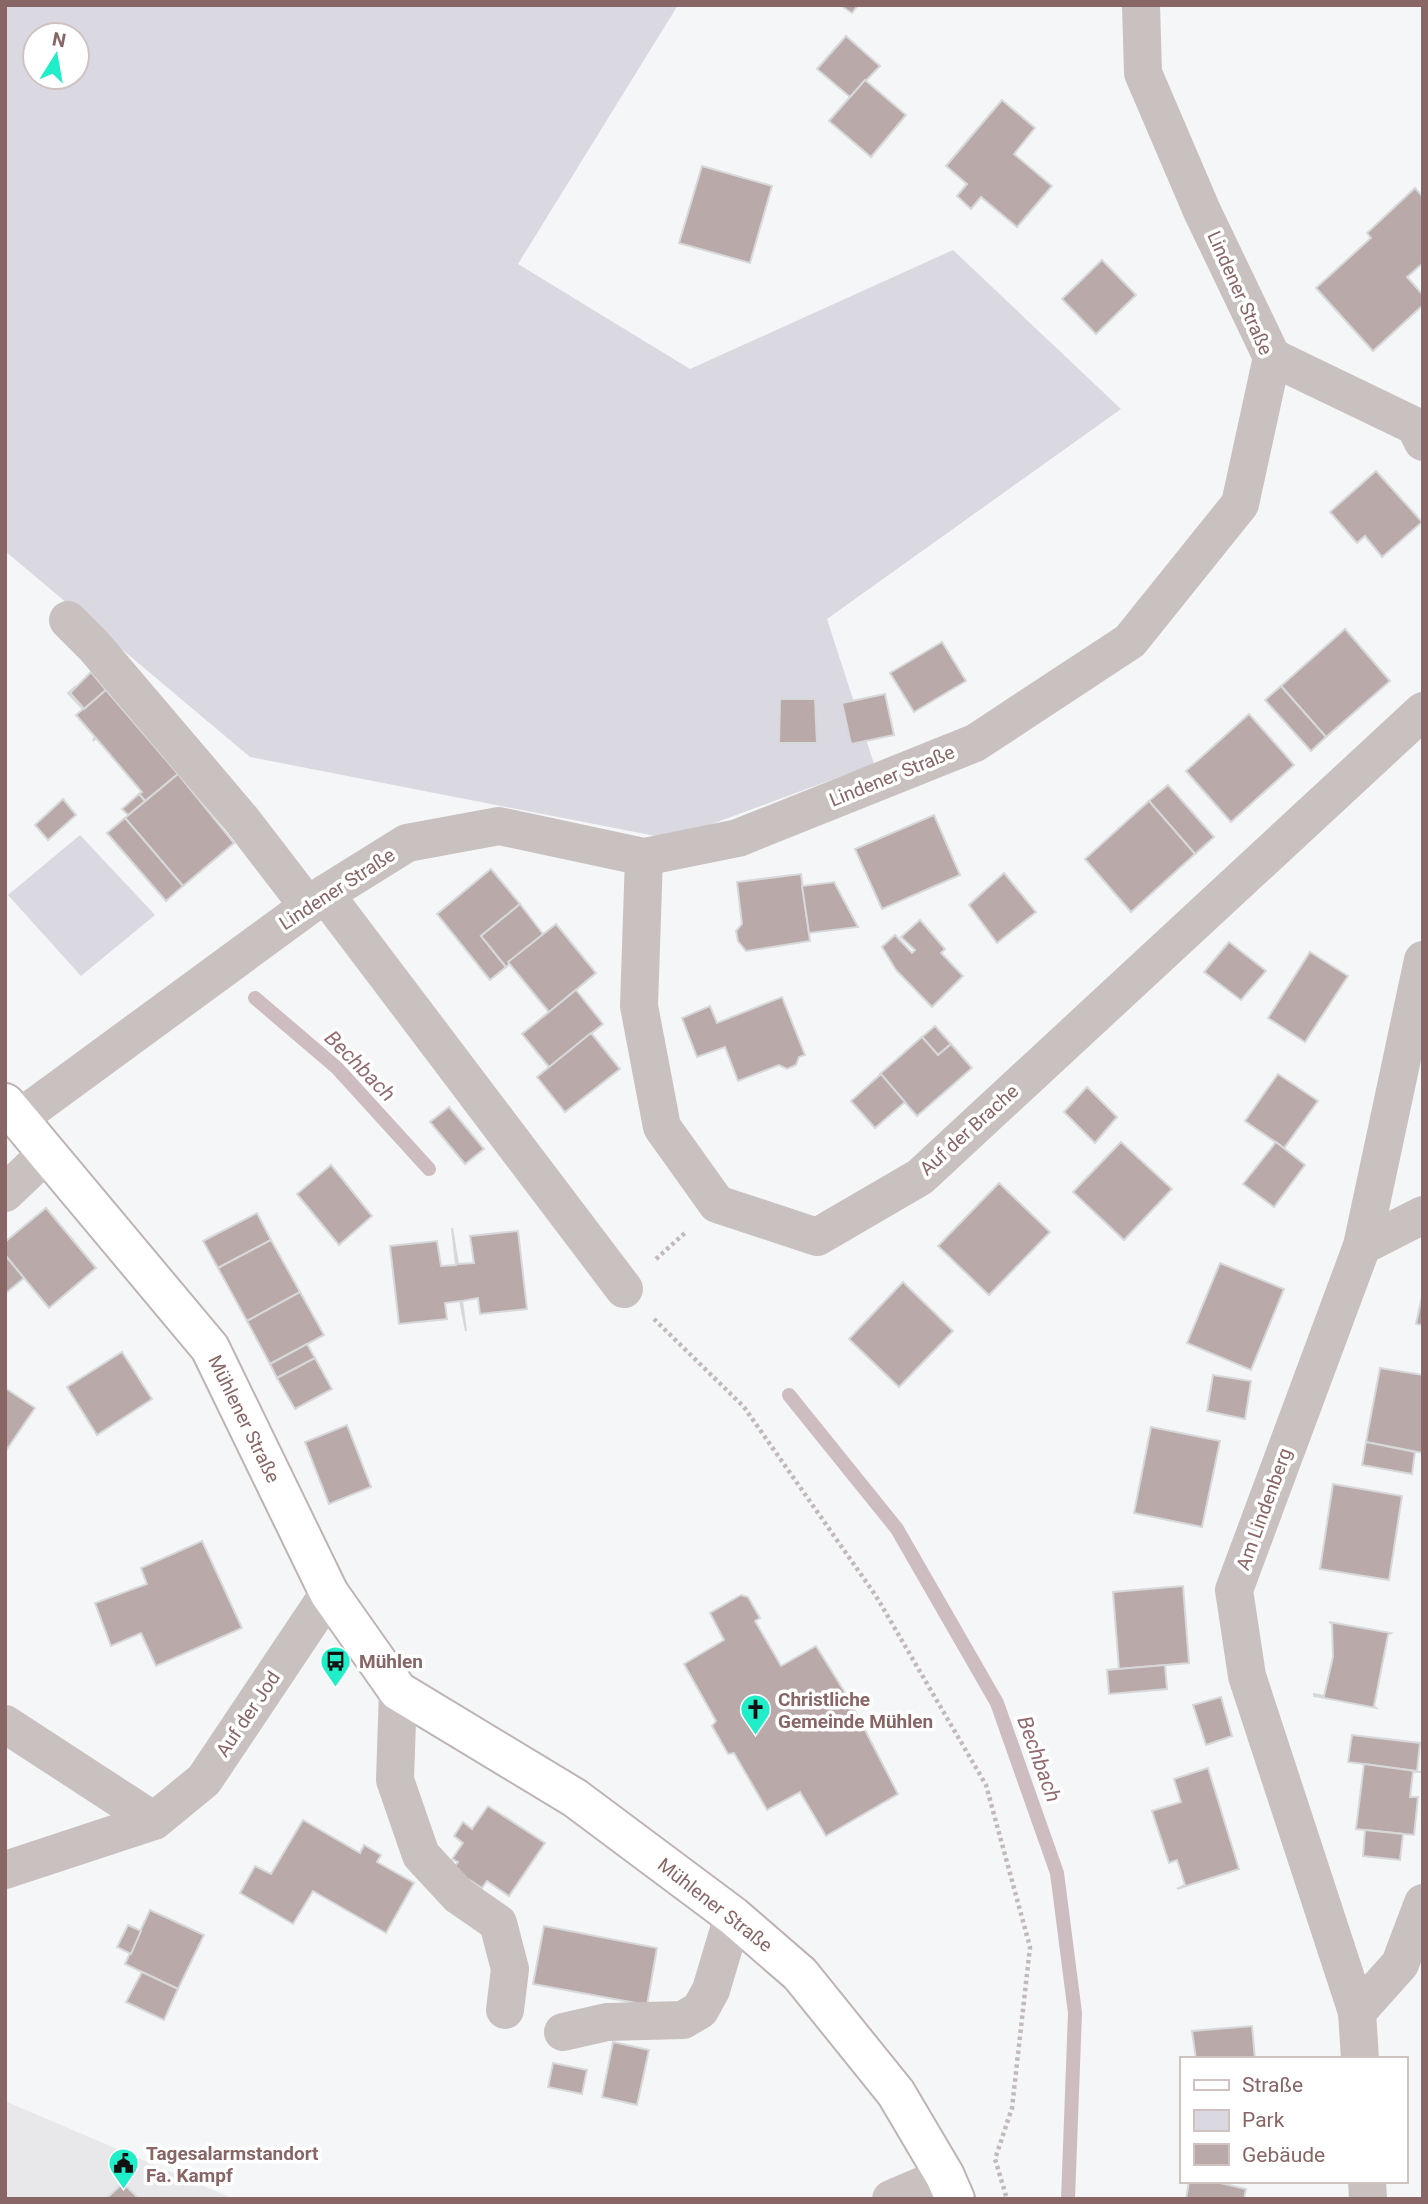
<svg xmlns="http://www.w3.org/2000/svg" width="1428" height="2204" viewBox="0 0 1428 2204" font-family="Roboto,sans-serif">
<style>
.built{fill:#e8e7e9}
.green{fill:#dad9e2;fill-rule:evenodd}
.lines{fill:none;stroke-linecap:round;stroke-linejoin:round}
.stream{stroke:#cebdc0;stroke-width:14}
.building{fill:#b9a9a9;stroke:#d7d8da;stroke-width:2}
.major-casing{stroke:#bdb4b3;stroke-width:42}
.path{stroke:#c1baba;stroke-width:4.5;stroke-dasharray:3.5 3.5;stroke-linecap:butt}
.minor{stroke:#c9c0c0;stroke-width:38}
.major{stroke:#fff;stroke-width:38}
.labels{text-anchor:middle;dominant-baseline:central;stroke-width:7;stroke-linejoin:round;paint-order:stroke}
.street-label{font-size:19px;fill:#886665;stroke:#fff}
.poi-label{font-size:19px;font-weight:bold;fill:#886665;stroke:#fff;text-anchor:start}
.water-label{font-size:21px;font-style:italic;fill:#926b70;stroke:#fff}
</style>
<rect width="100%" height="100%" fill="#f5f6f8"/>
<!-- built -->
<path class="built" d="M 5,2101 L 234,2199 L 5,2199 Z"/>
<!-- green -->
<g class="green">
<path d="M 5,5 L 678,5 L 518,264 L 690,369 L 953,250 L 1121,409 L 827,619 L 874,764 L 671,839 L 250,757 L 5,551 ZM 35,35 L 77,35 L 77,77 L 35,77 Z"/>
<path d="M 80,835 L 155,915 L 81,976 L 8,895 Z"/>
</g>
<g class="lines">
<!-- stream -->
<g class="stream">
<path d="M 255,998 L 337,1068 L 429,1169"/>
<path d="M 789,1395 L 897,1529 L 997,1703 L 1057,1873 L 1075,2013 L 1068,2199"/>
</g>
</g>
<!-- building -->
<g class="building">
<path d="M 840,5 L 858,5 L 852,13 Z"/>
<path d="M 846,36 L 880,66 L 850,97 L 817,69 Z"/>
<path d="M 865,80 L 906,115 L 871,157 L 829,121 Z"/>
<path d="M 1002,100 L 1035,128 L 1014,154 L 1052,186 L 1017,227 L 981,197 L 971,209 L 957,196 L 967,184 L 946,166 Z"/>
<path d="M 702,166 L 772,186 L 750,263 L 679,243 Z"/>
<path d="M 1415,188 L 1423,197 L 1423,263 L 1407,277 L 1423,295 L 1423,305 L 1373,351 L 1316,288 L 1371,238 L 1367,233 Z"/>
<path d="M 1102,260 L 1136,295 L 1096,334 L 1062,299 Z"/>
<path d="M 1376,471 L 1422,522 L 1382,557 L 1365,536 L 1357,543 L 1330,512 Z"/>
<path d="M 1345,629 L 1390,681 L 1326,737 L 1281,686 Z"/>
<path d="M 942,642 L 966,681 L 914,712 L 890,673 Z"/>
<path d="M 91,672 L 106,690 L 84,709 L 70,693 Z"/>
<path d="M 76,686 L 70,693 L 84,709 L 106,690 L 178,774 L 145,801 L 139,794 L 142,792 L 96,738 L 93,741 L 95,737 L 76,715 L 83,709 L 68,693 Z"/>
<path d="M 1281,686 L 1326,737 L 1311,751 L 1265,700 Z"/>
<path d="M 885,694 L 894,735 L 851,744 L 842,703 Z"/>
<path d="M 780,699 L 815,699 L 817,743 L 779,743 Z"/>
<path d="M 1249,714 L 1294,765 L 1231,822 L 1186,771 Z"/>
<path d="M 178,774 L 234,843 L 183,886 L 125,818 Z"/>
<path d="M 1168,785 L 1214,837 L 1195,854 L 1149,801 Z"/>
<path d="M 139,794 L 145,801 L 128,815 L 122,809 Z"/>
<path d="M 63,799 L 76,815 L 48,840 L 35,825 Z"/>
<path d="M 1149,801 L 1195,854 L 1131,912 L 1085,859 Z"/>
<path d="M 934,815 L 960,875 L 882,909 L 855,849 Z"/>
<path d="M 125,818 L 183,886 L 166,901 L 107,833 Z"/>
<path d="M 491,869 L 520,904 L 481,936 L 506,967 L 490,980 L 437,914 Z"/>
<path d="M 1004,873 L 1036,912 L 997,943 L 969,905 Z"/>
<path d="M 801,874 L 810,941 L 746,951 L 738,941 L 736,931 L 742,924 L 737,882 Z"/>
<path d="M 834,882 L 858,927 L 809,933 L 802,886 Z"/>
<path d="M 520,904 L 543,934 L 506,967 L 481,936 Z"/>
<path d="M 920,920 L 945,949 L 941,953 L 963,976 L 932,1007 L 896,970 L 882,947 L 895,935 L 912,953 L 915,950 L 901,937 Z"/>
<path d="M 556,924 L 596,973 L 549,1012 L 508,962 Z"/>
<path d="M 1229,942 L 1266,971 L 1241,1000 L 1204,972 Z"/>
<path d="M 1310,952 L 1348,976 L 1305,1042 L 1268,1018 Z"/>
<path d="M 576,990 L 603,1024 L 549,1067 L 522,1034 Z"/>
<path d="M 782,997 L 805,1055 L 799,1057 L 796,1065 L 787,1069 L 779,1065 L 738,1081 L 725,1047 L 697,1057 L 682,1018 L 710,1006 L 717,1023 Z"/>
<path d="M 935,1026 L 951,1044 L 938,1055 L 922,1037 Z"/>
<path d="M 591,1033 L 620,1069 L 565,1112 L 537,1077 Z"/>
<path d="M 922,1037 L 938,1055 L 951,1044 L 972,1068 L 917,1116 L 880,1074 Z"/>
<path d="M 881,1074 L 905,1102 L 875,1128 L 851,1101 Z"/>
<path d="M 1278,1074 L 1318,1101 L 1284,1148 L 1245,1121 Z"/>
<path d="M 1087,1087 L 1117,1117 L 1095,1143 L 1064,1112 Z"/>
<path d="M 449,1107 L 484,1149 L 465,1164 L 430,1122 Z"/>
<path d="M 1121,1142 L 1172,1189 L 1124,1240 L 1073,1192 Z"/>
<path d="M 1276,1142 L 1305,1165 L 1274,1207 L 1243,1184 Z"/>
<path d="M 331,1165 L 372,1216 L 339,1245 L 297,1194 Z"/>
<path d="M 999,1183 L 1050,1232 L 989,1295 L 938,1246 Z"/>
<path d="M 46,1208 L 96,1268 L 49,1308 L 5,1255 L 5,1242 Z"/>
<path d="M 257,1213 L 271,1240 L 218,1268 L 203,1241 Z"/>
<path d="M 452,1228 L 458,1264 L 474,1263 L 470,1236 L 518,1231 L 527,1309 L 480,1314 L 478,1298 L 462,1301 L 466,1331 L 460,1301 L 445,1303 L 447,1319 L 399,1324 L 390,1246 L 437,1241 L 441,1266 L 456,1265 Z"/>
<path d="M 271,1240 L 300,1292 L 247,1321 L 218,1268 Z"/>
<path d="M 5,1255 L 24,1278 L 7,1292 L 5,1290 Z"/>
<path d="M 1220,1263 L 1284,1289 L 1251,1370 L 1187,1343 Z"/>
<path d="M 903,1282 L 953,1331 L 899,1387 L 849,1339 Z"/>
<path d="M 300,1292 L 324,1335 L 270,1364 L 247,1321 Z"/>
<path d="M 1423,1292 L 1423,1325 L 1416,1324 Z"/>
<path d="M 307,1344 L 315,1358 L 277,1378 L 270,1364 Z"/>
<path d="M 122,1352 L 152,1399 L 97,1435 L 67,1387 Z"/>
<path d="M 315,1358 L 332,1389 L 295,1409 L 277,1378 Z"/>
<path d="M 1380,1368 L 1423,1375 L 1423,1453 L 1366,1442 Z"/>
<path d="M 1213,1375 L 1251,1381 L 1245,1419 L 1207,1411 Z"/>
<path d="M 5,1388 L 35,1408 L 5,1452 Z"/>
<path d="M 347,1425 L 371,1487 L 329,1504 L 305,1442 Z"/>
<path d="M 1151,1427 L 1220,1441 L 1202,1527 L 1134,1513 Z"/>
<path d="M 1366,1442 L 1415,1452 L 1412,1474 L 1362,1465 Z"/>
<path d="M 1333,1484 L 1402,1496 L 1389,1580 L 1320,1569 Z"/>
<path d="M 202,1541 L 242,1628 L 156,1666 L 141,1633 L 111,1646 L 95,1603 L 147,1584 L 141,1568 Z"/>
<path d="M 1183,1586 L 1189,1663 L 1119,1669 L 1113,1592 Z"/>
<path d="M 741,1595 L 748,1597 L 760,1618 L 755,1621 L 781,1666 L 816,1646 L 849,1699 L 898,1794 L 826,1836 L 800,1792 L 767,1810 L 734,1753 L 728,1754 L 712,1726 L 716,1721 L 684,1664 L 724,1640 L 710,1613 Z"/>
<path d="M 1329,1622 L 1391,1633 L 1388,1635 L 1374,1706 L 1376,1708 L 1314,1696 L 1314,1694 L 1324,1696 L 1333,1657 L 1332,1624 Z"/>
<path d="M 1165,1665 L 1167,1689 L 1109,1694 L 1107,1670 Z"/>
<path d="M 1221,1697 L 1232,1736 L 1206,1745 L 1193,1705 Z"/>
<path d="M 1352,1735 L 1420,1743 L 1417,1771 L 1348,1762 Z"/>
<path d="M 1364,1764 L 1422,1772 L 1413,1772 L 1410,1797 L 1418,1797 L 1414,1835 L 1356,1829 Z"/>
<path d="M 1208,1768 L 1239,1869 L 1177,1889 L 1185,1885 L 1177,1860 L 1169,1863 L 1152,1811 L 1181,1802 L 1174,1779 Z"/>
<path d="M 488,1806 L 545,1843 L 509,1896 L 487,1881 L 482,1888 L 453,1869 L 458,1862 L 452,1859 L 463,1843 L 454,1836 L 463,1822 L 472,1829 Z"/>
<path d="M 303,1820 L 360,1853 L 364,1845 L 381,1855 L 377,1862 L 414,1883 L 386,1933 L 313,1891 L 293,1924 L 240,1893 L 255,1866 L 271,1874 Z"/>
<path d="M 1365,1830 L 1403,1834 L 1400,1860 L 1363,1856 Z"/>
<path d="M 150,1910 L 204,1935 L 178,1989 L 125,1964 Z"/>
<path d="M 128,1925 L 141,1931 L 131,1954 L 117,1947 Z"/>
<path d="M 544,1926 L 657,1948 L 647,2005 L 533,1984 Z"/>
<path d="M 142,1972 L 178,1989 L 164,2020 L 126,2002 Z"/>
<path d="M 1252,2026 L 1255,2059 L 1196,2059 L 1192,2031 Z"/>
<path d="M 613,2042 L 649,2050 L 637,2105 L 602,2097 Z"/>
<path d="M 553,2063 L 587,2070 L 582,2094 L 548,2087 Z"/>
<path d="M 1189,2181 L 1212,2181 L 1246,2189 L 1244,2199 L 1186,2199 Z"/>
<path d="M 123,2183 L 139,2199 L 106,2199 Z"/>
</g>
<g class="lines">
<defs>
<path id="major" d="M 5,1103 L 210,1348 L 329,1593 L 398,1691 L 575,1798 L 733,1916 L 800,1974 L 896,2093 L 945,2176 L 955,2199"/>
</defs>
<!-- major casing -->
<use href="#major" class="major-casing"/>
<!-- path -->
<g class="path">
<path d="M 656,1259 L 686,1232"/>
<path d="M 654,1319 L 744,1407 L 876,1596 L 986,1785 L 1030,1947 L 1012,2108 L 995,2159 L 1007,2199"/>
</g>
<!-- minor -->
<g class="minor">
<path d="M 1272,357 L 1415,426 L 1423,442"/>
<path d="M 68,620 L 94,646 L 242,820 L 308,906"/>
<path d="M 644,857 L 639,1006 L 662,1127 L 717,1204 L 817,1237 L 920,1177 L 1423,711"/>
<path d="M 325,894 L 624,1289"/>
<path d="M 18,1119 L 325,894 L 407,843 L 499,826 L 644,857 L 738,838 L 975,743 L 1130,641 L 1240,504 L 1272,357 L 1202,211 L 1143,73 L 1141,5"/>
<path d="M 5,1193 L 47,1153"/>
<path d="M 1362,1246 L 1423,1215"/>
<path d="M 398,1691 L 395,1780 L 421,1855 L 459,1896 L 498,1923 L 510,1969 L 505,2010"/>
<path d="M 5,1724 L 154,1821"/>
<path d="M 5,1870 L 154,1821 L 204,1780 L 329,1593"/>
<path d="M 1357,2012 L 1400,1964 L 1423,1903"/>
<path d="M 563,2032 L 607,2022 L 683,2020 L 700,2010 L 711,1990 L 733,1916"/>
<path d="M 1360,2059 L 1357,2012 L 1247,1676 L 1234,1590 L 1362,1246 L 1423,960"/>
<path d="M 1367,2181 L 1368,2199"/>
<path d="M 891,2199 L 945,2176"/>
</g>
<!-- major -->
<use href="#major" class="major"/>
</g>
<!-- icons -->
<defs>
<symbol id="bus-pin" viewBox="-11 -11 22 30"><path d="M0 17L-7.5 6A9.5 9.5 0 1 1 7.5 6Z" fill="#1feec8" stroke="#fff"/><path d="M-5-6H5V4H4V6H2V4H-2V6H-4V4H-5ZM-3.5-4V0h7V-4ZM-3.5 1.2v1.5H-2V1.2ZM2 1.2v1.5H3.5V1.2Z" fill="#111"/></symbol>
<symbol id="church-pin" viewBox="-11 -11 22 30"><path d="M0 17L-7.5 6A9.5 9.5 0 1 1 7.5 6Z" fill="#1feec8" stroke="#fff"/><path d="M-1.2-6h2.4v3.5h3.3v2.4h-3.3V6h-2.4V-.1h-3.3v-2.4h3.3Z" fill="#111"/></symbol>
<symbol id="civic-pin" viewBox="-11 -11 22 30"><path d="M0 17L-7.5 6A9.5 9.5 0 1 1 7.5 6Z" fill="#1feec8" stroke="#fff"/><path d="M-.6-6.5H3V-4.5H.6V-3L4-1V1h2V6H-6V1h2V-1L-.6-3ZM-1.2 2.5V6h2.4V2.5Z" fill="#111"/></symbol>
</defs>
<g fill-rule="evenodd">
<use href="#bus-pin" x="318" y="1644" width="35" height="47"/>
<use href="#church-pin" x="738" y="1692" width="35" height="47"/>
<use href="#civic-pin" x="106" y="2146" width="35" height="47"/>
</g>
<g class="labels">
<!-- street labels -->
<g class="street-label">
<text transform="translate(1240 293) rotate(66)">Lindener Straße</text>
<text transform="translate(892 776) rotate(-22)">Lindener Straße</text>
<text transform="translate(337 889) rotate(-33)">Lindener Straße</text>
<text transform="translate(969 1130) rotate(-42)">Auf der Brache</text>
<text transform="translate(244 1419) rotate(64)">Mühlener Straße</text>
<text transform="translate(1264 1509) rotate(-70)">Am Lindenberg</text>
<text transform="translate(248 1714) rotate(-56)">Auf der Jod</text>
<text transform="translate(715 1905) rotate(38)">Mühlener Straße</text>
</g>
<!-- poi labels -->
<g class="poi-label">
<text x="359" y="1661">Mühlen</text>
<text x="778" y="1699">Christliche<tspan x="778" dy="22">Gemeinde Mühlen</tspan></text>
<text x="146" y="2153">Tagesalarmstandort<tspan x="146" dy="22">Fa. Kampf</tspan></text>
</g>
<!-- water labels -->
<g class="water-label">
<text transform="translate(360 1066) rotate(45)">Bechbach</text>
<text transform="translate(1039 1759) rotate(70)">Bechbach</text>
</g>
</g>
<!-- border -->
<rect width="1428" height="2204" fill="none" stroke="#886665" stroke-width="14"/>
<!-- legend -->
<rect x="1180" y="2057" width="228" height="126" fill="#ffffff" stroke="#cfc2c1" stroke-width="2"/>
<rect x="1194" y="2080" width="35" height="10" fill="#ffffff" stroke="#cfc2c1" stroke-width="2"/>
<text x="1242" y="2092" font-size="21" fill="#886665">Straße</text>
<rect x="1194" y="2110" width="35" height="21" fill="#dad9e2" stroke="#cfc2c1" stroke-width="2"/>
<text x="1242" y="2127" font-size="21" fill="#886665">Park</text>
<rect x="1194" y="2144" width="35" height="21" fill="#b9a9a9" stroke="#cfc2c1" stroke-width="2"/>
<text x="1242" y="2162" font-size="21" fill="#886665">Gebäude</text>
<!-- north arrow -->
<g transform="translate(56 56) rotate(11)"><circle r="33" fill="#ffffff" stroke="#cfc2c1" stroke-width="2"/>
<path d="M0-5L12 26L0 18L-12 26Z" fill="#1feec8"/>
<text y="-10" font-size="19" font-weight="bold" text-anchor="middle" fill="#886665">N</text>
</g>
</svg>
